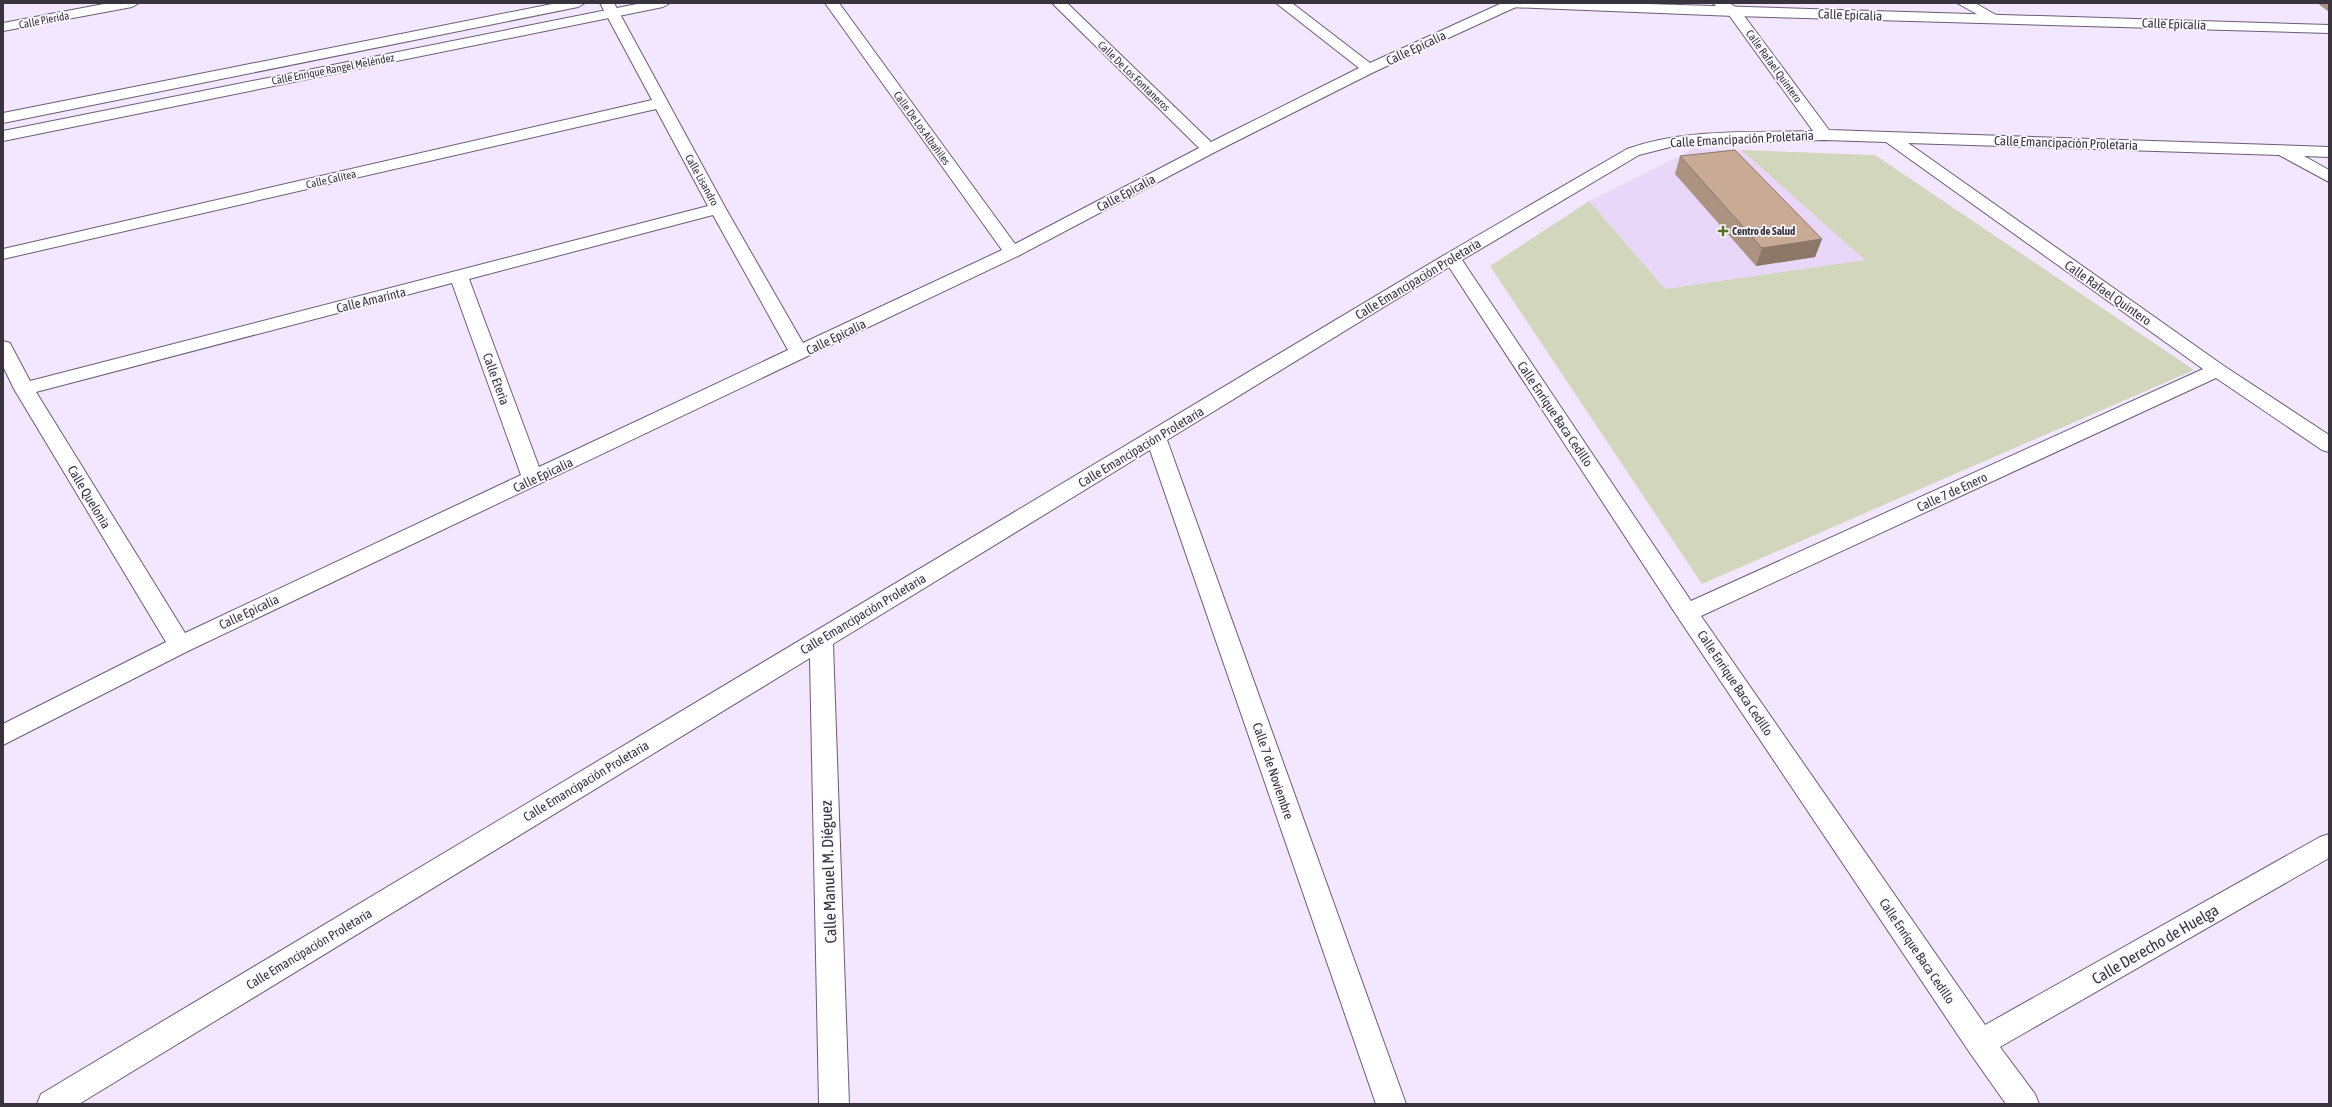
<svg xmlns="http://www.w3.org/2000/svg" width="2332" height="1107" viewBox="0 0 2332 1107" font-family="'Asap Condensed',sans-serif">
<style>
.built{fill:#e9d7fa}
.green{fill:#d1d6bc}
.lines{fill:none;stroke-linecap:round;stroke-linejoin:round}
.street-casing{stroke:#6a5d76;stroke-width:2}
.secondary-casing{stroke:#6a5d76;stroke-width:2}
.street{fill:#fff;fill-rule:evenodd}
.secondary{fill:#fff;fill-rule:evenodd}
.wall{fill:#ac9280}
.shaded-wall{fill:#8c7768}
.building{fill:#c8aa95;stroke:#8c7768}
.poi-dot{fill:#597224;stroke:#fbf8fe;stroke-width:1.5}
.labels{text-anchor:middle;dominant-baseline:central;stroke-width:3.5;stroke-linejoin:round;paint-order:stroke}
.far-street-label{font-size:11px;fill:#39333e;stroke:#fbf8fe}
.far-poi-label{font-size:11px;font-weight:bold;fill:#39333e;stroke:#fbf8fe;text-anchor:start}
.street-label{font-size:13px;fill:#39333e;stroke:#fbf8fe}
.near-street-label{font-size:16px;fill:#39333e;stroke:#fbf8fe}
</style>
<rect width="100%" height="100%" fill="#f2e7fe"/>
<!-- built -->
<path class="built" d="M 1693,149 L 1741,150 L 1866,260 L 1665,289 L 1589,201 Z"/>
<!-- green -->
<path class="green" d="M 1741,150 L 1875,155 L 2194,370 L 1702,584 L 1490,266 L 1589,201 L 1665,289 L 1865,260 Z"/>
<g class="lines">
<defs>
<g id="street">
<path d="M 109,3 L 139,3 L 132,7 L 3,31 L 3,23 Z"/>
<path d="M 600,3 L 614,3 L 726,209 L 803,343 L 1002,250 L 825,3 L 839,3 L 1015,244 L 1199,148 L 1052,3 L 1067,3 L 1211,142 L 1359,68 L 1276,3 L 1292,3 L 1370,63 L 1502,3 L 1518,4 L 1516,7 L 1374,72 L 1215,152 L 1018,256 L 188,651 L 3,745 L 3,724 L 166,642 L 14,389 L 3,366 L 3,341 L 10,343 L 12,347 L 30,381 L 708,206 L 656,109 L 3,259 L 3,249 L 652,100 ZM 713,215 L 788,350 L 539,467 L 469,279 ZM 452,283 L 521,475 L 185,633 L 36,392 Z"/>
<path d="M 1712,3 L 1729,3 L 1739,9 L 1829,130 L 2329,147 L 2329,157 L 2304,156 L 2329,170 L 2329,182 L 2279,155 L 1908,143 L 2224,366 L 2329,435 L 2329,452 L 2322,450 L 2216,378 L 1701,616 L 1985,1025 L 2320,837 L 2329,834 L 2329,858 L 2000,1047 L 2035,1094 L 2039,1104 L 2006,1104 L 1970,1053 L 1679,619 L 1449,267 L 1167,440 L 1406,1104 L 1376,1104 L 1150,450 L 833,644 L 849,1104 L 819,1104 L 810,658 L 79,1104 L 37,1104 L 41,1094 L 1446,254 L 1627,149 C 1686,128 1751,133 1813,131 L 1729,15 ZM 1824,140 L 1886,142 L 2203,369 L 1691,601 L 1462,260 L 1639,155 L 1678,145 Z"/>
<path d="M 1957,3 L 1975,3 L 2003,19 L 1996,23 L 1991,22 Z"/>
</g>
<g id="secondary">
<path d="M 557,3 L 585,3 L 578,7 L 3,123 L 3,113 Z"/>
<path d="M 642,3 L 670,3 L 663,7 L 3,141 L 3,131 Z"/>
<path d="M 1502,3 L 1614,3 L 2329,25 L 2329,33 L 1734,16 L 1509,7 Z"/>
</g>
</defs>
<!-- street casing -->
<use href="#street" class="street-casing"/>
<!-- secondary casing -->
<use href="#secondary" class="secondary-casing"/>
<!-- street -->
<use href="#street" class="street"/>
<!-- secondary -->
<use href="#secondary" class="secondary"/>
</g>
<!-- wall -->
<g class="wall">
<path d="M 2317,3 L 2329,3 L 2329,12 Z"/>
<path d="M 1680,156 L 1822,239 L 1815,257 L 1756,266 L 1675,174 Z"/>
</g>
<!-- shaded-wall -->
<path class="shaded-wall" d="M 1822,239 L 1815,257 L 1756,266 L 1762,248 Z"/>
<!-- building -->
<path class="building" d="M 1735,150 L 1822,239 L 1762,248 L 1680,156 Z"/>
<!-- markers -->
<path class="poi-dot" d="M1721 225h4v4h4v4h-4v4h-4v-4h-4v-4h4z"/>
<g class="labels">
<!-- far-street labels -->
<g class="far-street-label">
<text transform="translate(44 20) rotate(-11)">Calle Pierida</text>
<text transform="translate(1774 66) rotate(54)">Calle Rafael Quintero</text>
<text transform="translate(333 69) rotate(-11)">Calle Enrique Rangel Meléndez</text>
<text transform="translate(1134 76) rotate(44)">Calle De Los Fontaneros</text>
<text transform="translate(922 128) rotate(54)">Calle De Los Albañiles</text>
<text transform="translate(331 179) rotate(-13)">Calle Calitea</text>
<text transform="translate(702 180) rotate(61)">Calle Lisandro</text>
</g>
<!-- far-poi labels -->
<g class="far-poi-label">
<text x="1732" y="231">Centro de Salud</text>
</g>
<!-- street labels -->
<g class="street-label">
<text transform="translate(1850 15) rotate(2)">Calle Epicalia</text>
<text transform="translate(2174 24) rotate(2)">Calle Epicalia</text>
<text transform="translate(1416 48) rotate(-25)">Calle Epicalia</text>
<text transform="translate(1742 139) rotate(-3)">Calle Emancipación Proletaria</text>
<text transform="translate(2066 143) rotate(2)">Calle Emancipación Proletaria</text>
<text transform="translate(1126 193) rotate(-28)">Calle Epicalia</text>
<text transform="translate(1418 279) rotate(-31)">Calle Emancipación Proletaria</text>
<text transform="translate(2108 293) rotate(35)">Calle Rafael Quintero</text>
<text transform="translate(371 300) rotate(-14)">Calle Amarinta</text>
<text transform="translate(836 337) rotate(-26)">Calle Epicalia</text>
<text transform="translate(496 379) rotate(70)">Calle Eteria</text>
<text transform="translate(1555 414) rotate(56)">Calle Enrique Baca Cedillo</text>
<text transform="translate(1141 447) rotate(-31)">Calle Emancipación Proletaria</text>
<text transform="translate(543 475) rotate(-25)">Calle Epicalia</text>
<text transform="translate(1952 492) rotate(-25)">Calle 7 de Enero</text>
<text transform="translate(89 497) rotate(59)">Calle Quelonia</text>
<text transform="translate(249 612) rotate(-25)">Calle Epicalia</text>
<text transform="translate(863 614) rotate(-31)">Calle Emancipación Proletaria</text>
<text transform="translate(1735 683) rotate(56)">Calle Enrique Baca Cedillo</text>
<text transform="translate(1273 771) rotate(71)">Calle 7 de Noviembre</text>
<text transform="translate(586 781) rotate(-31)">Calle Emancipación Proletaria</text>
<text transform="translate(309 949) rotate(-31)">Calle Emancipación Proletaria</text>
<text transform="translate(1917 951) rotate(56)">Calle Enrique Baca Cedillo</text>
</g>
<!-- near-street labels -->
<g class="near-street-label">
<text transform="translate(828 872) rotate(-92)">Calle Manuel M. Diéguez</text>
<text transform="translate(2155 944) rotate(-30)">Calle Derecho de Huelga</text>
</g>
</g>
<!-- border -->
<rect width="2332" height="1107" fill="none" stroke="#39333e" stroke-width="8"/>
</svg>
